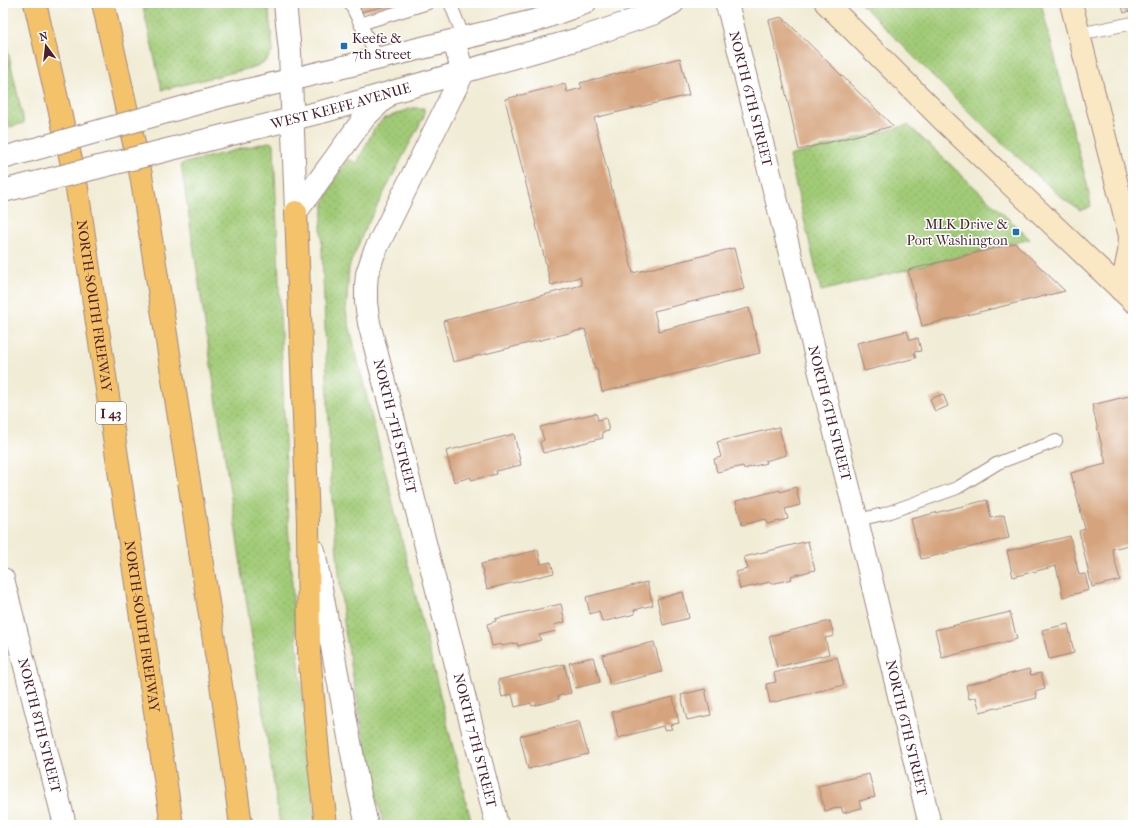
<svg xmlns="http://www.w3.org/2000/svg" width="1136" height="828" viewBox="0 0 1136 828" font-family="'IM FELL French Canon',serif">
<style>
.grass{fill:url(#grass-dots);stroke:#767551}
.building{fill:#d5a47e}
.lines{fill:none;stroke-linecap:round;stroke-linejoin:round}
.service-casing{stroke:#9e8680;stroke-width:14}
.minor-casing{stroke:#9e8680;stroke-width:24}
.tertiary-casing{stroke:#9e8680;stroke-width:24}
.secondary-casing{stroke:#9e8680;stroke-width:24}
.motorway-casing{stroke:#9e8680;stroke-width:24}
.service{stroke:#fff;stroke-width:12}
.minor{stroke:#fff;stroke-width:22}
.tertiary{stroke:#fff;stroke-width:22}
.secondary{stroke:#fae7c3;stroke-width:22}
.motorway{stroke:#f3c26a;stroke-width:22}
.tertiary-bridge-casing{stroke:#9e8680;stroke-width:24;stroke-linecap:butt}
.tertiary-bridge{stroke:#fff;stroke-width:22}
.poi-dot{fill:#1f6fb2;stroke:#fff;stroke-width:1.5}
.labels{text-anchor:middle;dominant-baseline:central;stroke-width:3;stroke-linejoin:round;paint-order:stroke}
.shield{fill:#fff;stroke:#80626b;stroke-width:1}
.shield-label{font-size:13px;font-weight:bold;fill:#4a1f2b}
.poi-label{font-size:14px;fill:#4a1f2b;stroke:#fff;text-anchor:start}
.street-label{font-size:14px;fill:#4a1f2b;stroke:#fff}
</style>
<defs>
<pattern id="grass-dots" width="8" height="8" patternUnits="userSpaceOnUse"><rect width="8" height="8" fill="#a1cb77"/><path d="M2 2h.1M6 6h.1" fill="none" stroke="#8cae67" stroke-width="1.8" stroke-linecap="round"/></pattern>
</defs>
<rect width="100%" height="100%" fill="#fff"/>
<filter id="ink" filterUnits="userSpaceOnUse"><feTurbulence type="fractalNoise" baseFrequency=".025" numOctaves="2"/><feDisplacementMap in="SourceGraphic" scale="8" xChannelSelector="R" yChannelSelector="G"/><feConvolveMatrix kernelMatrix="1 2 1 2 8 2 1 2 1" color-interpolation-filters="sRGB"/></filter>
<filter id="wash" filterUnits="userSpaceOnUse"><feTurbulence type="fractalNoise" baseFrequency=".012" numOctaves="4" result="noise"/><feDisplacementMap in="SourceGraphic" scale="16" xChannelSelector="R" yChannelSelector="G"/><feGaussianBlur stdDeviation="0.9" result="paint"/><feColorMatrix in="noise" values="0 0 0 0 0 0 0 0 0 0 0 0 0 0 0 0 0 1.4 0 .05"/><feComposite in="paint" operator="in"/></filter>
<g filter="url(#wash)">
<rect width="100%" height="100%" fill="#f1ecd5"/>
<!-- grass -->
<g class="grass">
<path d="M 142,3 L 268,3 L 273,51 L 266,61 L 255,67 L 162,90 Z"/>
<path d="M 860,3 L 1041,3 L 1087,184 L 1091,206 L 1086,209 L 1080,210 L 1063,199 L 969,112 Z"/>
<path d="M 3,29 L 24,123 L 3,129 Z"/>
<path d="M 412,108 L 424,108 L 424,116 L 364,231 L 349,267 L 346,312 L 472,825 L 384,825 L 370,773 L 345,631 L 332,506 L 321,226 L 324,203 L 335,179 L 348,159 L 357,163 L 374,129 L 383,119 Z"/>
<path d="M 908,125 L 1030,239 L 821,291 L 789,156 Z"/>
<path d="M 268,142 L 272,143 L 274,145 L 288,523 L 294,614 L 316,825 L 280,825 L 181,164 Z"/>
</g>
<g id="blocks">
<!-- building -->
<g class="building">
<path d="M 358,3 L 395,3 L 395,4 L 360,12 Z"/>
<path d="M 1121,3 L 1133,3 L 1133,10 L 1124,13 Z"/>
<path d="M 782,17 L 893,126 L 799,150 L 769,20 Z"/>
<path d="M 680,58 L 689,95 L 594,118 L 633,273 L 734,248 L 744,289 L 654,311 L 659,331 L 749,308 L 760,353 L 602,392 L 597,369 L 595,369 L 585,329 L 453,362 L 443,321 L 582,285 L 580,277 L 551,285 L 505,99 L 565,84 L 567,92 L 582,88 L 580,83 Z"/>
<path d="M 1015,243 L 1065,291 L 922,326 L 908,270 Z"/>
<path d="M 907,331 L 910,340 L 918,338 L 921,351 L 914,352 L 916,358 L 864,371 L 857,343 Z"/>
<path d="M 943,394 L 948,406 L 935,412 L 930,399 Z"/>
<path d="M 1133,395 L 1133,544 L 1112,549 L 1120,580 L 1092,587 L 1079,531 L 1085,529 L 1071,473 L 1106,464 L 1092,405 Z"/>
<path d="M 596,413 L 598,420 L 606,418 L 609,431 L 602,432 L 603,438 L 543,453 L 540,442 L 544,440 L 540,427 Z"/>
<path d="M 779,427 L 786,455 L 765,461 L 766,463 L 744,469 L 743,466 L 717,472 L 714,459 L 721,457 L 717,442 Z"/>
<path d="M 514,434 L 521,465 L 496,471 L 497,474 L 471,480 L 471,477 L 454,482 L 446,451 Z"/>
<path d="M 796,487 L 800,505 L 785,509 L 788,519 L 767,524 L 765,519 L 742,525 L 736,501 L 780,490 L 780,492 Z"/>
<path d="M 987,500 L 991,518 L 1004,515 L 1009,538 L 921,559 L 911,519 Z"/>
<path d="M 1070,536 L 1079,575 L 1085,574 L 1089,590 L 1063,597 L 1056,566 L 1013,577 L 1007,551 Z"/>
<path d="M 808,541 L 815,570 L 791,576 L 792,579 L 771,584 L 770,582 L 740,589 L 736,572 L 748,569 L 744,557 Z"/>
<path d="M 538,550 L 541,564 L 551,562 L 554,573 L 487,589 L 481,564 Z"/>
<path d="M 647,582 L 653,605 L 634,610 L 635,614 L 602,622 L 599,611 L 590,614 L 586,597 Z"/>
<path d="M 683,592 L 689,618 L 663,625 L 657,599 Z"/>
<path d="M 561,604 L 565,622 L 554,625 L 556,631 L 539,635 L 541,640 L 518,646 L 517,643 L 502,646 L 501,644 L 492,646 L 487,624 L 496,621 L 495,619 Z"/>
<path d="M 1010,612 L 1017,639 L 942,658 L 935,630 Z"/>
<path d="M 830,621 L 834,636 L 825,638 L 829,654 L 777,667 L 769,636 Z"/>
<path d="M 1068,624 L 1074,653 L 1049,659 L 1042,630 Z"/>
<path d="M 654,642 L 662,672 L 610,685 L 602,655 Z"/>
<path d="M 593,657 L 600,682 L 575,688 L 569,663 Z"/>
<path d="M 837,657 L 844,685 L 770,703 L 766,684 L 776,682 L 774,673 Z"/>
<path d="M 564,664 L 571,693 L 558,696 L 559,699 L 532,706 L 531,703 L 515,707 L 512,694 L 502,697 L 498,680 Z"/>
<path d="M 1029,669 L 1031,675 L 1041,673 L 1045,689 L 1035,692 L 1037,698 L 980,712 L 976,697 L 969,699 L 966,685 Z"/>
<path d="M 705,689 L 711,715 L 687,720 L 681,695 Z"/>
<path d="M 673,697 L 679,723 L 670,725 L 672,729 L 664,730 L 663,726 L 618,738 L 612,712 Z"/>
<path d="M 579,721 L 588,754 L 528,769 L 520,736 Z"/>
<path d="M 869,774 L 875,797 L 859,801 L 861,808 L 843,813 L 841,807 L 825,811 L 818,786 Z"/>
</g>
</g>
</g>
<g filter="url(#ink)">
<use href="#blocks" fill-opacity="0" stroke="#9e8680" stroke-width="1"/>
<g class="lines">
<defs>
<g id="service">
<path d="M 350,3 L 378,59"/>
<path d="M 450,3 L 464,38"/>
<path d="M 360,24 L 428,3"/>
<path d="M 1079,34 L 1133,23"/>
<path d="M 857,520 L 884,514 L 957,488 L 998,463 L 1056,441"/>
</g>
<g id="minor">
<path id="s1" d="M 726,3 L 730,15 L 857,520 L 930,825"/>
<path id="s2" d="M 454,41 L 463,73 L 374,253 L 367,274 L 366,286 L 366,303 L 369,323 L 497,825"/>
</g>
<g id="tertiary">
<path d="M 285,3 L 290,52 L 296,212"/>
<path d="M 227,95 L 538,20 L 585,3"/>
<path id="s3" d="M 239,132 L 329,110 L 582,38 L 655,13 L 673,3"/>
<path d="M 296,212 L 365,117 L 387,96"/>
<path d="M 314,551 L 359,790 L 367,825"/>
<path id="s4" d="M 3,579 L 65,825"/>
</g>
<g id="secondary">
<path d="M 826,3 L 942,119 L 1133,301"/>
<path d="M 1071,3 L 1130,236 L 1129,252 L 1121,290"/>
</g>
<g id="motorway">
<path id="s5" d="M 35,3 L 76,182 L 172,825"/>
<path d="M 103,3 L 141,175 L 228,730 L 241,825"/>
<path d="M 296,212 L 308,522 L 309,653 L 319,764 L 326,825"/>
</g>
</defs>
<!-- service casing -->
<use href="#service" class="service-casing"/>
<!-- minor casing -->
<use href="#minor" class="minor-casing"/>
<!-- tertiary casing -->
<use href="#tertiary" class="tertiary-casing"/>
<!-- secondary casing -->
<use href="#secondary" class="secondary-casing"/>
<!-- motorway casing -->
<use href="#motorway" class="motorway-casing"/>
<!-- service -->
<use href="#service" class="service"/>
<!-- minor -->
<use href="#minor" class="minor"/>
<!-- tertiary -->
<use href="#tertiary" class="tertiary"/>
<!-- secondary -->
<use href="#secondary" class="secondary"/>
<!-- motorway -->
<use href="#motorway" class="motorway"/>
<defs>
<g id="tertiary-bridge">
<path d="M 3,158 L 227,95"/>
<path d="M 3,191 L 239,132"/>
</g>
</defs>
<!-- tertiary-bridge casing -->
<use href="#tertiary-bridge" class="tertiary-bridge-casing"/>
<!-- tertiary-bridge -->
<use href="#tertiary-bridge" class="tertiary-bridge"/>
</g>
</g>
<!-- markers -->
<g class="poi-dot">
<rect x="340" y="42" width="8" height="8" rx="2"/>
<rect x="1012" y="228" width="8" height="8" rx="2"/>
</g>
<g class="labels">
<!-- shield labels -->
<rect class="shield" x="96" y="402" width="30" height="22" rx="3"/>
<g class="shield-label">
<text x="111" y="413">I 43</text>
</g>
<!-- poi labels -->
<g class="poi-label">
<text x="352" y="38">Keefe &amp;<tspan x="352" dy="16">7th Street</tspan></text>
<text x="1008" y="224" text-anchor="end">MLK Drive &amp;<tspan x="1008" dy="16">Port Washington</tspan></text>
</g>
<!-- street labels -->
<g class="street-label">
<text stroke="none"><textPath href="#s1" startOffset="99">NORTH 6TH STREET</textPath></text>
<text stroke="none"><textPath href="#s3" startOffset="105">WEST KEEFE AVENUE</textPath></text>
<text stroke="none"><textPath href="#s5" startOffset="309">NORTH-SOUTH FREEWAY</textPath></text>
<text stroke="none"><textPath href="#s1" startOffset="423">NORTH 6TH STREET</textPath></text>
<text stroke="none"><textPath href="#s2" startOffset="412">NORTH 7TH STREET</textPath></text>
<text stroke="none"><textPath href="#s5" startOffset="633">NORTH-SOUTH FREEWAY</textPath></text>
<text stroke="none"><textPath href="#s4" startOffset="151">NORTH 8TH STREET</textPath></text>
<text stroke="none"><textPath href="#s1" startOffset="747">NORTH 6TH STREET</textPath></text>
<text stroke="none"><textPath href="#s2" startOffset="736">NORTH 7TH STREET</textPath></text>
</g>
</g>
<!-- margin -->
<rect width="1136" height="828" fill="none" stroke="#fff" stroke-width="16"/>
<!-- north arrow -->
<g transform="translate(46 46) rotate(345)" stroke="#ffffff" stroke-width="3" paint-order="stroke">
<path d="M0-3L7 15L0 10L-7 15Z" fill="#4a1f2b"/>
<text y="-6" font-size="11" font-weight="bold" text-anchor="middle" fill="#4a1f2b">N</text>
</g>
</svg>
